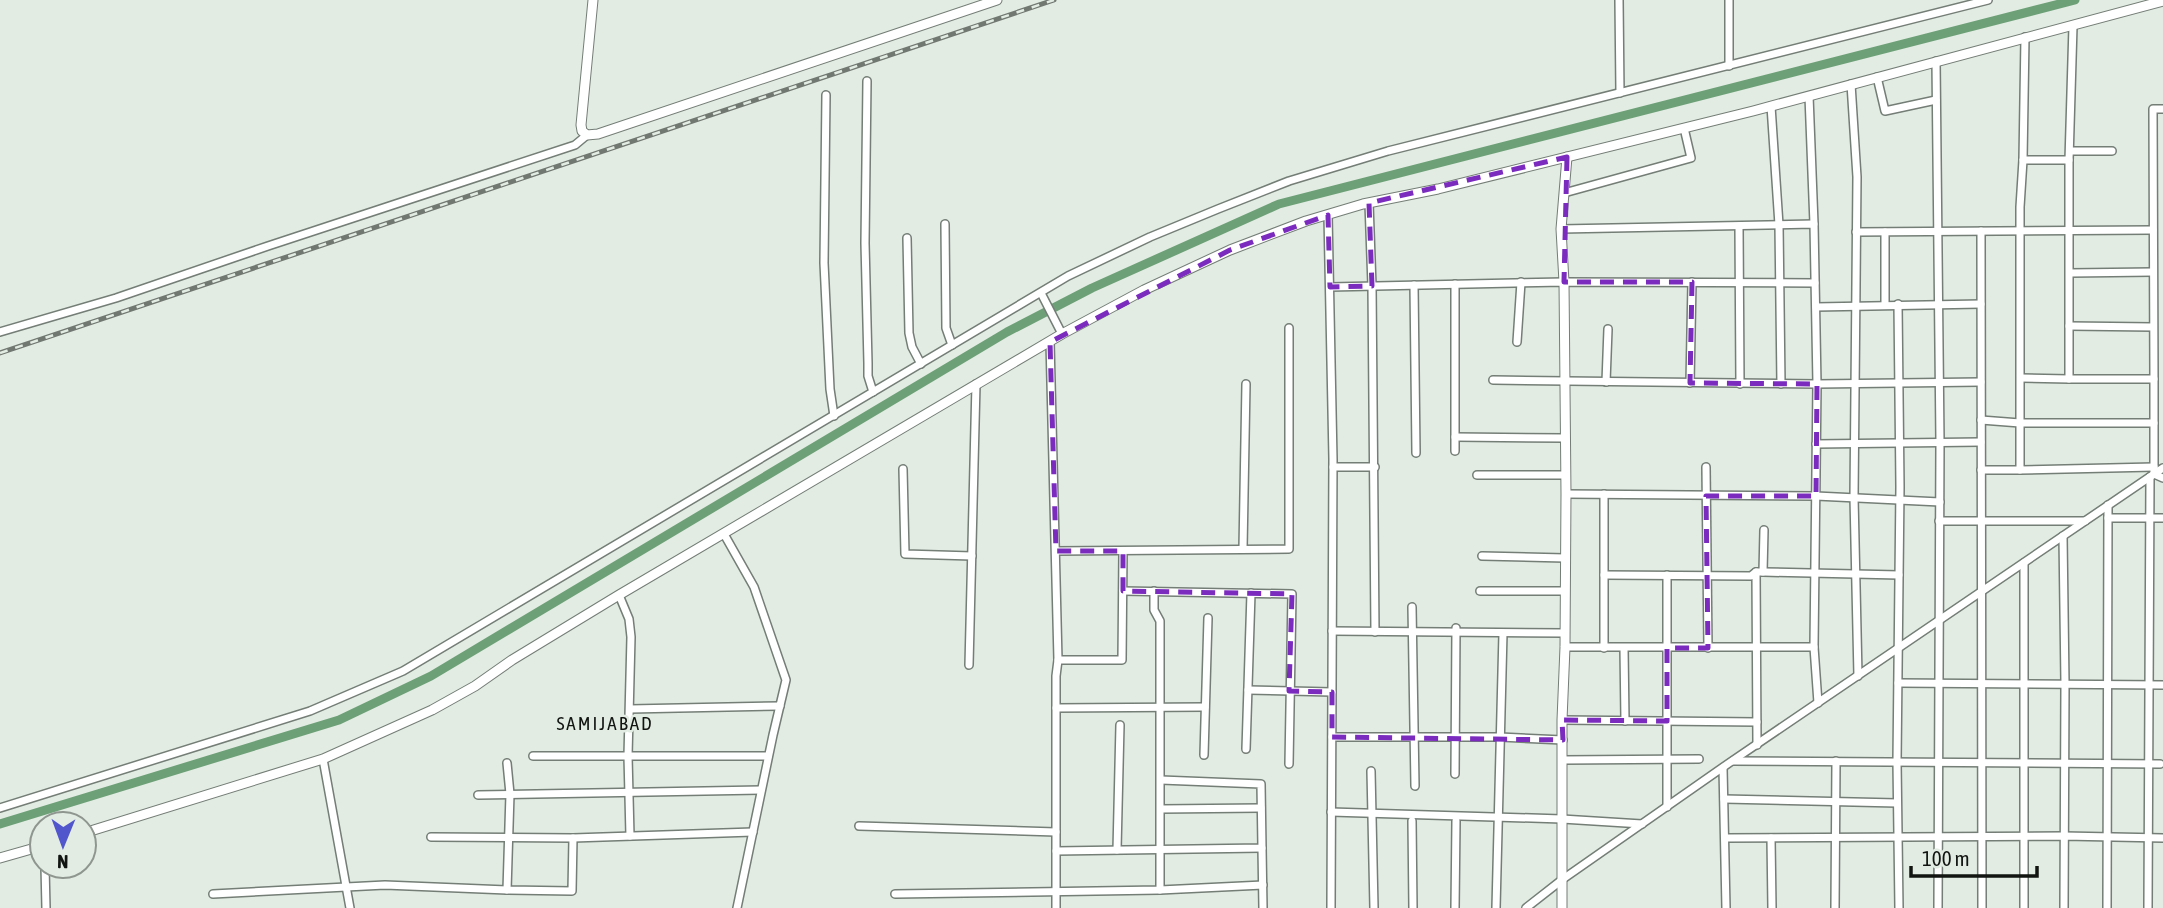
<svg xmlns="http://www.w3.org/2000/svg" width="2163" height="908" viewBox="0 0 2163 908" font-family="'Asap Condensed',sans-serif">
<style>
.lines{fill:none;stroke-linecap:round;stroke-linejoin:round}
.canal{stroke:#6da077;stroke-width:9}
.minor-casing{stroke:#747d76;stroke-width:10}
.tertiary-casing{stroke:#747d76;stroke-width:11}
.minor{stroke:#fff;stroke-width:7}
.tertiary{stroke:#fff;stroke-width:9}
.rail-casing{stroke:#717771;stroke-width:5}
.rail{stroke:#e2ece3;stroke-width:2.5;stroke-dasharray:8;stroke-linecap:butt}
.marked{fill:none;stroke:#7b2cbf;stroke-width:5;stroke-dasharray:14 9;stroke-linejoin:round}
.labels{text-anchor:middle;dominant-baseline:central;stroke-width:5;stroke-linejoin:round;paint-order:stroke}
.neighbourhood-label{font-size:19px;letter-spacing:2px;fill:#111411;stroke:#e2ece3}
</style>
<rect width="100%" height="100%" fill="#e2ece3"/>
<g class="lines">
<!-- canal -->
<path class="canal" d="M 0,824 L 339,720 L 431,676 L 1007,332 L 1092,288 L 1279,204 L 2075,0"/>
<defs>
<g id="minor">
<path d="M 1619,0 L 1620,93"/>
<path d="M 2073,26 L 2069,160 L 2069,379 L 2154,379 L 2154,474 L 2163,478"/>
<path d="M 2025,37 L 2023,160 L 2020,207 L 2020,470 L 2154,467"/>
<path d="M 1936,61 L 1940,442 L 1938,908"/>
<path d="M 1729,66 L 1729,0"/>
<path d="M 1877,77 L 1885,111 L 1936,100"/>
<path d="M 867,81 L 865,243 L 868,363 L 868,376 L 873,392"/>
<path d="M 1851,84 L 1857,177 L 1854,497 L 1858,676"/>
<path d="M 826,95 L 824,263 L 830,389 L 834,416"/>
<path d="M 1809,96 L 1814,224"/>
<path d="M 1771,106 L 1779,225 L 1781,384"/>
<path d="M 2070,151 L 2112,151"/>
<path d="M 2023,160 L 2069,160"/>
<path d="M 1564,193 L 1691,158 L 1684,128"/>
<path d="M 1369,203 L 1372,286 L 1375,632"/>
<path d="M 1328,215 L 1333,459 L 1331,908"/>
<path d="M 945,224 L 946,328 L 952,345"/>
<path d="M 1739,226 L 1740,384"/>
<path d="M 1561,229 L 1814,224 L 1817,384 L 1814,647 L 1818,703"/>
<path d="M 1981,231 L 1982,908"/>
<path d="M 1856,232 L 2153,230"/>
<path d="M 907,238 L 909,333 L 912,347 L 921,364"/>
<path d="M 2070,273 L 2153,272"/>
<path d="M 1455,284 L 1455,451"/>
<path d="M 1414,285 L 1416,453"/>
<path d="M 1330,287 L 1564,282 L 1815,283"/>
<path d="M 1041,293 L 1062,334"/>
<path d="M 1898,304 L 1900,487 L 1897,762 L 1899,908"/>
<path d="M 1885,305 L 1885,232"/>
<path d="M 1816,307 L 1981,304"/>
<path d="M 2069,326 L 2153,327"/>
<path d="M 0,332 L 116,298 L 268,246 L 575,145 L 587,135"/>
<path d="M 1050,342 L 1058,660 L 1056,676 L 1056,908"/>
<path d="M 1517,342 L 1521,282"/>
<path d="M 2021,378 L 2069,379"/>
<path d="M 2154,379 L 2153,109 L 2163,109"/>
<path d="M 1493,380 L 1817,384 L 1981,382"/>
<path d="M 1606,382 L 1608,329"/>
<path d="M 1690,383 L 1692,282"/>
<path d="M 1981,420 L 2020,423 L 2154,423"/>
<path d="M 1455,437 L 1565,438"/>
<path d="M 1816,444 L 1981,442"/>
<path d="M 1333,467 L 1375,467"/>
<path d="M 1706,467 L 1708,648"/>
<path d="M 903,469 L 905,554 L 972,556"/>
<path d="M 1981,470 L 2020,470"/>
<path d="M 1477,475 L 1566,475"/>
<path d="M 1566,494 L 1816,496 L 1940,502"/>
<path d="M 1604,494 L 1604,648"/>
<path d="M 2108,518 L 2163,518"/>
<path d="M 1939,521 L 2085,521"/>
<path d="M 724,534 L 754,587 L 786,680 L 773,735 L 737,908"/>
<path d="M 2063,536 L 2065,684 L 2064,908"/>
<path d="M 1243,549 L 1246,384"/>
<path d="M 1056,551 L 1289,549 L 1289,328"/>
<path d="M 1482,556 L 1565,558"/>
<path d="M 1756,572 L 1757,745"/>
<path d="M 1763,572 L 1764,530"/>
<path d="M 1604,575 L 1751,576 L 1756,572 L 1763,572 L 1899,575"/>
<path d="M 1667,575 L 1667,807"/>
<path d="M 1123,591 L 1292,594 L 1289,764"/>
<path d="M 1480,591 L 1565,591"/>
<path d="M 619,595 L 629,619 L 631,637 L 628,756 L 630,836"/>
<path d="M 1412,607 L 1415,786"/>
<path d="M 1332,631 L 1564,633"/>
<path d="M 1565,647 L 1814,647"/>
<path d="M 1624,648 L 1625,721"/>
<path d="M 1058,660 L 1122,660 L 1123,551"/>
<path d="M 969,665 L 976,384"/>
<path d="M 1898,683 L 2163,685"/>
<path d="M 1248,690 L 1332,692"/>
<path d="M 1056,708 L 1205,707"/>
<path d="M 630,709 L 780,706"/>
<path d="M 1562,720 L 1757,722"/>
<path d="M 1332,737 L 1500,737 L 1563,740"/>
<path d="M 1246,749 L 1251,593"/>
<path d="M 1204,755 L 1208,618"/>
<path d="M 533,756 L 768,756"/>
<path d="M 323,759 L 350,908"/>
<path d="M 1563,760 L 1699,759"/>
<path d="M 1733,761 L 2160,764"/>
<path d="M 507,763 L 510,794 L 507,890 L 572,891 L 573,838"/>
<path d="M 1723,768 L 1726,908"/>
<path d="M 1371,771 L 1374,908"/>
<path d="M 1455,774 L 1456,628"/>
<path d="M 478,795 L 761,790"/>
<path d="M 1724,799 L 1897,803"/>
<path d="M 0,808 L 310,711 L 403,671 L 1068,276 L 1150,237 L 1218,209 L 1289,181 L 1388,151 L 1988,0"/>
<path d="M 1161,809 L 1261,808"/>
<path d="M 1331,812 L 1562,819 L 1642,824"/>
<path d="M 1412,821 L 1413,908"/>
<path d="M 859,826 L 1056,832"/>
<path d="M 431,837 L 573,838 L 753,832"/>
<path d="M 1726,838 L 2064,836 L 2163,838"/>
<path d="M 1771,838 L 1772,908"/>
<path d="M 1262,848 L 1263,908"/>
<path d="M 1117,850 L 1120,725"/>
<path d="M 1056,851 L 1262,848 L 1261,784 L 1161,780"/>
<path d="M 45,866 L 46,908"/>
<path d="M 1160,890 L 1263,885"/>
<path d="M 213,894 L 385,885 L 507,890"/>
<path d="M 895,894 L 1160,890 L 1160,621 L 1154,610 L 1154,591"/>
<path d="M 1455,908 L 1456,821"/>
<path d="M 1496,908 L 1503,633"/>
<path d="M 1526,908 L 1563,879 L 1732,761 L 2163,468"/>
<path d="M 1835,908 L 1836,761"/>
<path d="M 2024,908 L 2024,563"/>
<path d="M 2107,908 L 2108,505"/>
<path d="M 2148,908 L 2150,477"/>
</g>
<g id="tertiary">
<path d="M 593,0 L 581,125 L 582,131 L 587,135 L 598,134 L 997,0"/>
<path d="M 84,833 L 323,759 L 432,710 L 475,686 L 512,660 L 619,595 L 1062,334 L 1144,290 L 1230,250 L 1306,221 L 1363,204 L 1438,189 L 1753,111 L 2163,1"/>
<path d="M 0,858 L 42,846"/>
<path d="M 1562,908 L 1562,720 L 1565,647 L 1566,494 L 1564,282 L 1561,229 L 1567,157"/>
</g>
</defs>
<!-- minor casing -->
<use href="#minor" class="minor-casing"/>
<!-- tertiary casing -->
<use href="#tertiary" class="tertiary-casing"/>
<!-- minor -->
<use href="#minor" class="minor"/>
<!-- tertiary -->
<use href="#tertiary" class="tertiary"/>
<defs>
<path id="rail" d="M 0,353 L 1054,0"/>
</defs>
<!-- rail casing -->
<use href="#rail" class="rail-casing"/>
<!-- rail -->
<use href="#rail" class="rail"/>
</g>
<!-- marked area -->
<path class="marked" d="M 1567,157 L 1564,282 L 1692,282 L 1690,383 L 1817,384 L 1816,496 L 1706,496 L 1708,648 L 1667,648 L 1667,721 L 1562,720 L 1563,740 L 1332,737 L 1332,692 L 1289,691 L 1292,594 L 1123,591 L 1123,551 L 1056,551 L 1050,342 L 1230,250 L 1328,215 L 1330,287 L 1372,286 L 1369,203 Z"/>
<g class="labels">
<!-- neighbourhood labels -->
<g class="neighbourhood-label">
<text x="605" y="723">SAMIJABAD</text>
</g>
</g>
<!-- north arrow -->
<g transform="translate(63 845) rotate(181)"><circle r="33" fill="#e2ece3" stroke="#8e968f" stroke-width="2"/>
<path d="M0-5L12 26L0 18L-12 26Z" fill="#5256cd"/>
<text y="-10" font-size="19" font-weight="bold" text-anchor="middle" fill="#111411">N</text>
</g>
<!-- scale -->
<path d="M1911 866v10h126v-10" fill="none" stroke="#111411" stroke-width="3.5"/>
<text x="1922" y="866" font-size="21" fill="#111411" stroke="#e2ece3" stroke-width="5" paint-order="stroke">100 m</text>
</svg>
